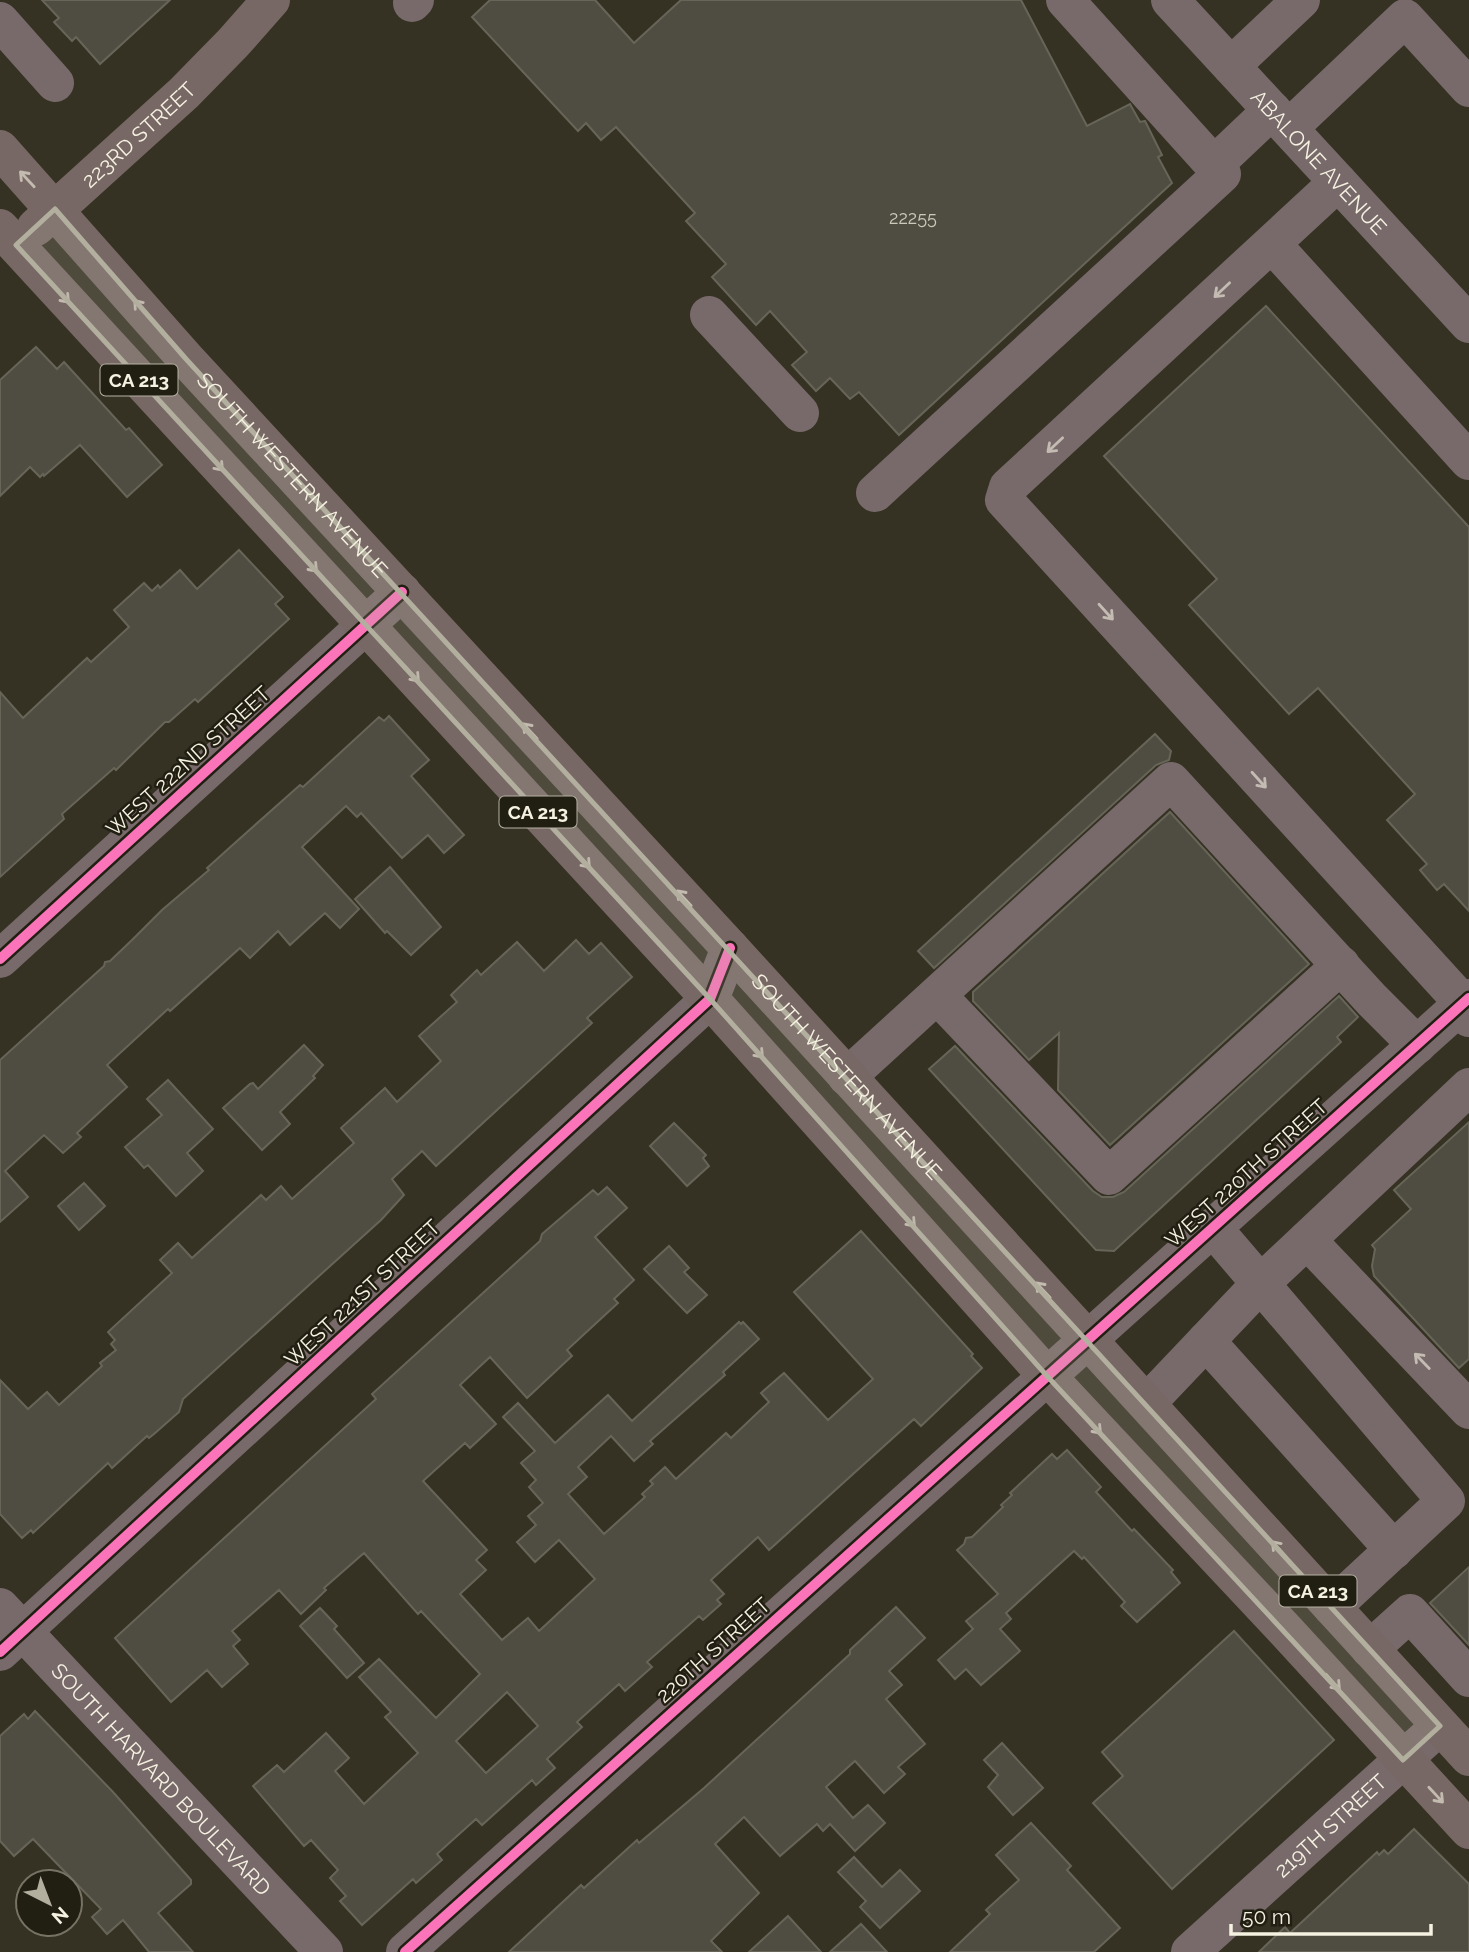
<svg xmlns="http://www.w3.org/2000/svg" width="1469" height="1952" viewBox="0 0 1469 1952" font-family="Raleway,sans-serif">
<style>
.building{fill:#4f4d41;stroke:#676558;stroke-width:2;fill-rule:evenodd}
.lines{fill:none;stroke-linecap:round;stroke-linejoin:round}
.minor{stroke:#786a6a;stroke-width:38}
.major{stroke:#786865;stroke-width:38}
.cycleway-casing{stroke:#211e12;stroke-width:15}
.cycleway{stroke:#fb73b8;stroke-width:10}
.oneway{stroke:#c4bbb0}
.oneway2{stroke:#c4bcb2}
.marked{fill:#b2af9f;fill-opacity:0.2;stroke:#b2af9f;stroke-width:5;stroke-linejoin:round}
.labels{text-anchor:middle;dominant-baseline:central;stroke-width:5;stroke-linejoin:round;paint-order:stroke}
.number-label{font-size:18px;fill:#ccc9ba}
.shield{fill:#211e12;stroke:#b6b2a4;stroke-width:2}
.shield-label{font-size:19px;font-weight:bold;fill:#f6f2e2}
.street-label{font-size:21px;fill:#f6f2e2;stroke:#211e12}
</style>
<rect width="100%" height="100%" fill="#353223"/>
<!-- building -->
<g class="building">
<path d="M 42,0 L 170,0 L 100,64 L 76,37 L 72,41 L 54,22 L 59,18 Z"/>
<path d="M 490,0 L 595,0 L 634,43 L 681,0 L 1021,0 L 1087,126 L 1130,104 L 1140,122 L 1145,121 L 1162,155 L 1158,157 L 1172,183 L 899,435 L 859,392 L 850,399 L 830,378 L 816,391 L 792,365 L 807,352 L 770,311 L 756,325 L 712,277 L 726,264 L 686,221 L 695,213 L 616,127 L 601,140 L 586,123 L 578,131 L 472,17 Z"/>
<path d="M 1266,306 L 1469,527 L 1469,911 L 1444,884 L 1437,890 L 1420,870 L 1427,864 L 1387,820 L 1415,794 L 1318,688 L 1289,714 L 1189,605 L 1217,579 L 1104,456 Z"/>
<path d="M 36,347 L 57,369 L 64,362 L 126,430 L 129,428 L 162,465 L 127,497 L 80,445 L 44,476 L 43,474 L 40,477 L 30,467 L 0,496 L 0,380 Z"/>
<path d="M 239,550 L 283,597 L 275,604 L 289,619 L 198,702 L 195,699 L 169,722 L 165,722 L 116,770 L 114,768 L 62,814 L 64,819 L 0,877 L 0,692 L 23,718 L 87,658 L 91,662 L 129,627 L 114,610 L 144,583 L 152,591 L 158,585 L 160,588 L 180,570 L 197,589 Z"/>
<path d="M 389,716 L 429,760 L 411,776 L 464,835 L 444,853 L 428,835 L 402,858 L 361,813 L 357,817 L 346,806 L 302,847 L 359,909 L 340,928 L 325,913 L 290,945 L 278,931 L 250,958 L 240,948 L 170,1011 L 168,1009 L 107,1065 L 127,1087 L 77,1133 L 81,1137 L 63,1153 L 44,1135 L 5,1171 L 28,1197 L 0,1222 L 0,1060 L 104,966 L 105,962 L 110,961 L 132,940 L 162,910 L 209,870 L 207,868 L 227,850 L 300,785 L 303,787 L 379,717 L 384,721 Z"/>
<path d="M 1155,734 L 1171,751 L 1169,760 L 1156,765 L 934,968 L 918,951 Z"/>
<path d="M 1170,812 L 1309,964 L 1110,1145 L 1058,1090 L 1059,1033 L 1029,1060 L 973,1001 L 973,992 Z"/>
<path d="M 390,867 L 441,927 L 411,955 L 387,931 L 385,933 L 355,899 Z"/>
<path d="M 576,940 L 589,954 L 601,943 L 632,977 L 587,1018 L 592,1023 L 436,1166 L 422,1151 L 392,1179 L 404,1195 L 381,1220 L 183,1399 L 179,1412 L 154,1434 L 149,1438 L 147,1436 L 112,1468 L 108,1463 L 33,1533 L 31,1530 L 22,1538 L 0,1514 L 0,1380 L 28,1409 L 47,1392 L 59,1405 L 102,1366 L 100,1363 L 116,1350 L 111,1344 L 115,1340 L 108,1332 L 172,1273 L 160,1260 L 178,1243 L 192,1258 L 261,1195 L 266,1200 L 281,1186 L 292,1199 L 354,1143 L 341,1128 L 385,1088 L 397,1102 L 441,1061 L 419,1036 L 457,1002 L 451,995 L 477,970 L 481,975 L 517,942 L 544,971 Z"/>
<path d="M 1339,996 L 1358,1017 L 1337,1037 L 1341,1042 L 1114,1251 L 1096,1250 L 929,1069 L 955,1046 L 1093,1191 L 1102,1197 L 1113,1197 L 1124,1192 Z"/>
<path d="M 304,1045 L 323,1065 L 313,1076 L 315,1078 L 280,1112 L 290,1124 L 262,1150 L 223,1108 L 250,1084 L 253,1083 L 258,1089 Z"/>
<path d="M 168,1080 L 213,1129 L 187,1153 L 203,1171 L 176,1196 L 148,1165 L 144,1168 L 125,1147 L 162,1115 L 147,1099 Z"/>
<path d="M 1469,1122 L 1469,1359 L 1459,1368 L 1374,1276 L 1372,1266 L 1375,1249 L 1372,1245 L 1411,1209 L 1394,1190 Z"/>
<path d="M 674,1123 L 706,1155 L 703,1158 L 709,1166 L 687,1186 L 650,1146 Z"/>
<path d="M 84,1183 L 105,1206 L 79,1230 L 58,1206 Z"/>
<path d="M 607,1187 L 627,1208 L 595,1237 L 634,1280 L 614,1299 L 618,1303 L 567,1350 L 572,1356 L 527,1398 L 490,1357 L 460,1385 L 496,1424 L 470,1448 L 465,1443 L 423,1481 L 487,1550 L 476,1560 L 486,1570 L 460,1594 L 502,1640 L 528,1618 L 539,1631 L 595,1579 L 559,1540 L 535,1562 L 517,1542 L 536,1525 L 528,1516 L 543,1503 L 529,1487 L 536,1480 L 521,1463 L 535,1451 L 503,1417 L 518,1403 L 555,1443 L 608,1395 L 632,1421 L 739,1322 L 741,1324 L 743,1322 L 759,1339 L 723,1372 L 725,1375 L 650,1441 L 653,1444 L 634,1461 L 611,1436 L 578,1467 L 587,1477 L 568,1494 L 604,1534 L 645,1497 L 642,1494 L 653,1484 L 650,1481 L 665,1467 L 676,1479 L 726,1433 L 731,1438 L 769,1402 L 761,1393 L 784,1373 L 828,1420 L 873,1379 L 794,1292 L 861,1231 L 973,1354 L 971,1356 L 982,1368 L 921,1426 L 914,1419 L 769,1550 L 758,1537 L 711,1580 L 724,1594 L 717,1600 L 721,1604 L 703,1620 L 699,1616 L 647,1662 L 652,1667 L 625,1691 L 619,1684 L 577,1722 L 582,1727 L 547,1759 L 555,1768 L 536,1785 L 532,1780 L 482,1825 L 476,1819 L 437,1854 L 442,1860 L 416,1883 L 413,1879 L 362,1925 L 340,1901 L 346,1896 L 330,1878 L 338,1870 L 311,1840 L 304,1846 L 253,1786 L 277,1765 L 284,1772 L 326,1733 L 349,1758 L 335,1771 L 364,1804 L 418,1753 L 385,1717 L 391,1712 L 359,1677 L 379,1659 L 436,1718 L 480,1674 L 421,1611 L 418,1614 L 364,1553 L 324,1588 L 326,1590 L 301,1614 L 279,1590 L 232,1631 L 240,1640 L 233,1646 L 248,1664 L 222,1687 L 207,1670 L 171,1702 L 115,1638 L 376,1399 L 372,1394 L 540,1241 L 542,1234 L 593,1190 L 598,1195 ZM 507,1692 L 538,1726 L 486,1773 L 456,1741 Z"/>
<path d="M 669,1246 L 689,1268 L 684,1272 L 707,1295 L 687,1313 L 644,1269 Z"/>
<path d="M 1067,1450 L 1101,1487 L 1096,1492 L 1132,1531 L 1134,1529 L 1154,1550 L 1173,1570 L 1171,1572 L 1180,1583 L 1137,1622 L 1121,1606 L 1125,1602 L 1084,1557 L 1082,1559 L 1074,1551 L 1006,1613 L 1011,1619 L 1000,1629 L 1020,1651 L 981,1685 L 966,1669 L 955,1679 L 938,1660 L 973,1629 L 966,1621 L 998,1594 L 957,1550 L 964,1544 L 966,1538 L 972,1537 L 1003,1507 L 1001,1505 L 1012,1495 L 1010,1493 L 1052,1454 L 1057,1459 Z"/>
<path d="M 1469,1567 L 1469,1645 L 1430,1603 Z"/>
<path d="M 896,1607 L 925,1638 L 889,1671 L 902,1685 L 886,1699 L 925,1744 L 898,1767 L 905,1774 L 884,1793 L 855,1761 L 826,1787 L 853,1818 L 868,1805 L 885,1823 L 855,1851 L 830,1824 L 823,1831 L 817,1824 L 780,1856 L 744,1817 L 715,1844 L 759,1893 L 711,1941 L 722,1952 L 509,1952 L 581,1885 L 584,1888 L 637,1840 L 639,1843 L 704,1788 L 850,1654 L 850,1650 Z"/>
<path d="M 320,1608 L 337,1626 L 334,1629 L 364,1663 L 347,1678 L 300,1626 Z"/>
<path d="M 1234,1631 L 1334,1740 L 1172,1889 L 1093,1803 L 1123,1776 L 1102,1752 Z"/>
<path d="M 35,1711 L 113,1792 L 191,1880 L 191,1884 L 158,1913 L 193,1952 L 149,1952 L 123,1920 L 107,1934 L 92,1917 L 101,1909 L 33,1839 L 14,1856 L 0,1841 L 0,1736 L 24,1714 L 28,1719 Z"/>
<path d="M 1002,1743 L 1043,1788 L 1013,1815 L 988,1787 L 998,1775 L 984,1760 Z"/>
<path d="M 1031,1823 L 1071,1866 L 1067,1870 L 1120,1928 L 1094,1952 L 950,1952 L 990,1914 L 986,1910 L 1019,1880 L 996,1855 Z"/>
<path d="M 1414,1829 L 1469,1884 L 1469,1952 L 1259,1952 L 1285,1927 L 1290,1933 L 1377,1852 L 1379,1855 L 1384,1850 L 1388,1854 Z"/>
<path d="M 854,1857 L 882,1887 L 900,1870 L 920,1891 L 880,1928 L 860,1907 L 866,1901 L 838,1872 Z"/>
<path d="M 788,1916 L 821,1952 L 749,1952 Z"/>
<path d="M 861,1924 L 887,1952 L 830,1952 Z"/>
</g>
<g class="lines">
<!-- minor -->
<g class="minor">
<path id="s1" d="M 1170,0 L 1469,324"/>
<path d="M 412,3 L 415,0"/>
<path d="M 0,21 L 55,83"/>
<path d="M 1231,66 L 1301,0"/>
<path d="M 1289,128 L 1405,18 L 1469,88"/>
<path d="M 1214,165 L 1272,110"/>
<path d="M 1338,182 L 1008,487 L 1004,500 L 1463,1003 L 1469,1018"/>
<path d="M 1272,244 L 1469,461"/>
<path d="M 709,315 L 800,413"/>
<path d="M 875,493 L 1222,174 L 1065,0"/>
<path d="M 0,959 L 402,592"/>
<path d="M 938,996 L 1109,1176 L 1341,965"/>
<path d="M 847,1077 L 1171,781 L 1372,1000 L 1417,1045"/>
<path d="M 1213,1228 L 1446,1501 L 1332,1607"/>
<path d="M 1307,1240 L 1469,1410"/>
<path d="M 1206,1341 L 1394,1550"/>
<path d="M 1147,1403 L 1260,1284 L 1469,1087"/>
<path id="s2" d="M 0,1607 L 324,1952"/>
<path d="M 1370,1649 L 1410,1613 L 1469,1678"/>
<path d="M 0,1652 L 710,999 L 730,948"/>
<path d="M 405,1952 L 1469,998"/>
<path id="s3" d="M 1190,1952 L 1440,1726"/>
</g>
<!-- major -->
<g class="major">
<path id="s4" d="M 0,149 L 186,359 L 730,948 L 1469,1757"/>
<path id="s5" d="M 36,227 L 184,93 L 233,43 L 271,0"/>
<path d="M 0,228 L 710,999 L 1047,1376 L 1287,1632 L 1469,1830"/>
</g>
<defs>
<g id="cycleway">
<path d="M 0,959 L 402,592"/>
<path d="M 0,1652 L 710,999 L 730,948"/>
<path d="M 405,1952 L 1469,998"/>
</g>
</defs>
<!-- cycleway casing -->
<use href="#cycleway" class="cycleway-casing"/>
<!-- cycleway -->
<use href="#cycleway" class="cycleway"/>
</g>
<!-- one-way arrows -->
<defs><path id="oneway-shaft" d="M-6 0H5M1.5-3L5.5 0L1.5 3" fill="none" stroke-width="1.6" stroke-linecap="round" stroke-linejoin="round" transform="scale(1.75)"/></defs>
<g class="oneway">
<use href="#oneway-shaft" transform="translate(27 179) rotate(-133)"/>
<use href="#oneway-shaft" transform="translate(62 295) rotate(47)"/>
<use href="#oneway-shaft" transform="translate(141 308) rotate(-131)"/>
<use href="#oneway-shaft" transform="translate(216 463) rotate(48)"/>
<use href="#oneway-shaft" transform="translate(310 564) rotate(47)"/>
<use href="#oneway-shaft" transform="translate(412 674) rotate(48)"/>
<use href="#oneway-shaft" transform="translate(530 731) rotate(-133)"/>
<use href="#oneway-shaft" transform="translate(583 860) rotate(48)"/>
<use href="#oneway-shaft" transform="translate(684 898) rotate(-133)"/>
<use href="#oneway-shaft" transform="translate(756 1050) rotate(48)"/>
<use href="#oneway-shaft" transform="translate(908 1219) rotate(48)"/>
<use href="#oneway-shaft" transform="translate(1043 1290) rotate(-133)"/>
<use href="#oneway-shaft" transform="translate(1094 1426) rotate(47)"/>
<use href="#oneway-shaft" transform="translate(1279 1549) rotate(-132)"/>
<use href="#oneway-shaft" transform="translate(1333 1682) rotate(48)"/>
<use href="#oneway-shaft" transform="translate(1436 1795) rotate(47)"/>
</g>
<g class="oneway2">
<use href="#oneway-shaft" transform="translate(1222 290) rotate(137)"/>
<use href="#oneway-shaft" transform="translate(1055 445) rotate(137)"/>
<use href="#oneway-shaft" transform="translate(1106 612) rotate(48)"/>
<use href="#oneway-shaft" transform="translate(1259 780) rotate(48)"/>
<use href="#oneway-shaft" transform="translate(1422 1361) rotate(-134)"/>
</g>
<!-- marked area -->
<path class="marked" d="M 55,209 L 186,359 L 1440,1726 L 1403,1760 L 1047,1376 L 710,999 L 16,245 Z"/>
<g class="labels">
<!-- number labels -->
<g class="number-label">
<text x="913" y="217">22255</text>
</g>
<!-- shield labels -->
<g class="shield">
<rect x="100.5" y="364.5" width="77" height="31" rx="5"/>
<rect x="499.5" y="796.5" width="77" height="31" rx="5"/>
<rect x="1279.5" y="1575.5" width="77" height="31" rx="5"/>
</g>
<g class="shield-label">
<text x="139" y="380">CA 213</text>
<text x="538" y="812">CA 213</text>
<text x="1318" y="1591">CA 213</text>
</g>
<!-- street labels -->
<g class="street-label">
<text stroke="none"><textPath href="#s5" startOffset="138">223RD STREET</textPath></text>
<text stroke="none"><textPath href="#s1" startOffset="220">ABALONE AVENUE</textPath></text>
<text stroke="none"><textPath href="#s4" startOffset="438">SOUTH WESTERN AVENUE</textPath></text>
<text transform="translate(188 761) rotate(-42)">WEST 222ND STREET</text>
<text stroke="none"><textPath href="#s4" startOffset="1256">SOUTH WESTERN AVENUE</textPath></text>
<text transform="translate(1246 1173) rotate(-42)">WEST 220TH STREET</text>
<text transform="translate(362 1293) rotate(-43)">WEST 221ST STREET</text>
<text transform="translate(713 1650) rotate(-42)">220TH STREET</text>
<text stroke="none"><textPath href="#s2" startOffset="236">SOUTH HARVARD BOULEVARD</textPath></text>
<text stroke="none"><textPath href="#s3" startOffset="189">219TH STREET</textPath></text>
</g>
</g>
<!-- north arrow -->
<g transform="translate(49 1903) rotate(138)"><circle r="33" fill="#211e12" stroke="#767365" stroke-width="2"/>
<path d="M0-5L12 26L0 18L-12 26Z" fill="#b2af9f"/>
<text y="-10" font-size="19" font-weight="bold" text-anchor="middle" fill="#f6f2e2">N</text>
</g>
<!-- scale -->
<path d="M1231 1924v10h200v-10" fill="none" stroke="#f6f2e2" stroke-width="3.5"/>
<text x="1242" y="1924" font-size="21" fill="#f6f2e2" stroke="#211e12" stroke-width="5" paint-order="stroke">50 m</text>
</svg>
